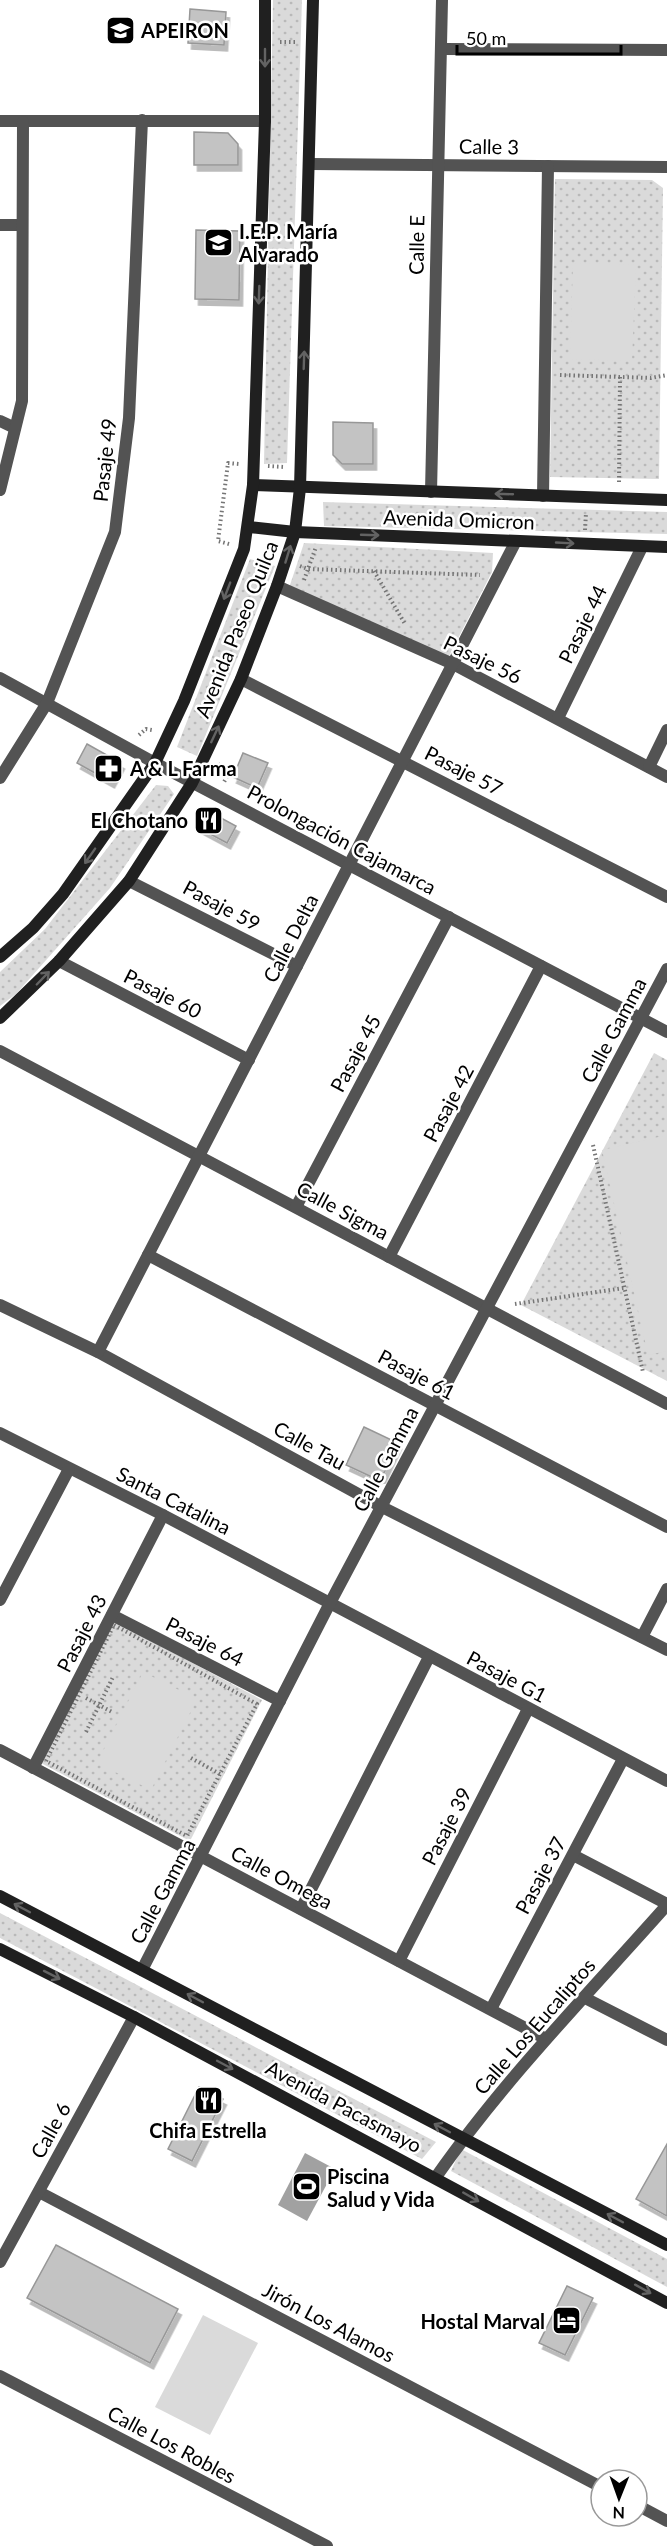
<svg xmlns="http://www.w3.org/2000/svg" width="667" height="2546" viewBox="0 0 667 2546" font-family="Lato,sans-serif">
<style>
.grass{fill:url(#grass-dots)}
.garden{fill:#dadada}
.water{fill:#a1a1a1}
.building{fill:#c3c3c3;stroke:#979797;stroke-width:1.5;filter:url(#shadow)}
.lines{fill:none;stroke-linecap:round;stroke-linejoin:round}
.path{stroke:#757575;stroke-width:4;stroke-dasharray:1.5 3;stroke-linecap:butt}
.street{stroke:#535353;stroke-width:12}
.secondary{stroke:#202020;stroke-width:12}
.oneway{stroke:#636363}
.labels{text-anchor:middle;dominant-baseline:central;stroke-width:5;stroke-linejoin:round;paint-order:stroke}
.poi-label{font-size:20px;font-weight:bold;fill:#000;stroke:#fff;text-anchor:start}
.street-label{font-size:20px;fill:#000;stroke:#fff}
</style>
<defs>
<pattern id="grass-dots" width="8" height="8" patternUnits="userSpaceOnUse" patternTransform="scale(1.5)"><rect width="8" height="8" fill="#dadada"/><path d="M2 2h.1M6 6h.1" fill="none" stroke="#b9b9b9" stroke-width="1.8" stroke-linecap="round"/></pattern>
<filter id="shadow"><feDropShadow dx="3.5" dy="6" stdDeviation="0" flood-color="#0004"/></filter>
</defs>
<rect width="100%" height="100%" fill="#fff"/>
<!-- grass -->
<g class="grass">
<path d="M 273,0 L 302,0 L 287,463 L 264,464 Z"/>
<path d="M 555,179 L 652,180 L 663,188 L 659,479 L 550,477 Z"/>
<path d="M 323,502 L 667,512 L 667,534 L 324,526 Z"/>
<path d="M 304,543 L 493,553 L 492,572 L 447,660 L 289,588 Z"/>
<path d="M 250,559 L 275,566 L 197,756 L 177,747 Z"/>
<path d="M 156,785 L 168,786 L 174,794 L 110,888 L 16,994 L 0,1006 L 0,972 L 45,929 Z"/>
<path d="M 654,1053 L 667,1060 L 667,1381 L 521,1305 Z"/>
<path d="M 112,1620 L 262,1700 L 190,1841 L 41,1763 Z"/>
<path d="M 0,1913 L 436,2142 L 422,2159 L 0,1938 Z"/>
<path d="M 461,2149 L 667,2259 L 667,2287 L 451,2171 Z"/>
</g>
<!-- garden -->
<g class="garden">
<path d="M 573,263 L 636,265 L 632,361 L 570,359 Z"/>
<path d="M 667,1135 L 667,1351 L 648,1355 L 602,1150 Z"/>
<path d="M 143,1672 L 197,1699 L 151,1790 L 97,1763 Z"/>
<path d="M 203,2315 L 258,2343 L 210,2435 L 155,2407 Z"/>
</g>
<!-- water -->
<path class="water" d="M 305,2153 L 335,2169 L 307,2221 L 278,2205 Z"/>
<!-- building -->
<g class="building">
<path d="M 190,9 L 226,12 L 224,45 L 188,43 Z"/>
<path d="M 194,132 L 228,133 L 238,144 L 238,165 L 194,165 Z"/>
<path d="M 196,230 L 240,231 L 239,300 L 195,299 Z"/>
<path d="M 333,422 L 373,423 L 373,464 L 342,464 L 333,455 Z"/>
<path d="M 87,744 L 121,763 L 111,782 L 77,763 Z"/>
<path d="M 243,753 L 268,763 L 257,788 L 233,777 Z"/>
<path d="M 208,811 L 236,826 L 227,843 L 199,828 Z"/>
<path d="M 364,1427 L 398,1443 L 382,1477 L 374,1478 L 346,1465 Z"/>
<path d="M 199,2087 L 223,2099 L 192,2161 L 168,2149 Z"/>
<path d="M 667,2144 L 667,2216 L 636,2199 Z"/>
<path d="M 56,2245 L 178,2309 L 150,2363 L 27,2298 Z"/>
<path d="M 567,2286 L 593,2298 L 565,2355 L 539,2343 Z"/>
</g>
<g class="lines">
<!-- path -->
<g class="path">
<path d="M 280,42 L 297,42"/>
<path d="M 560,375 L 651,378 L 667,375"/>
<path d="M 268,466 L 284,467"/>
<path d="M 619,482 L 620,377"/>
<path d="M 585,530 L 586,513"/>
<path d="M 229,544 L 218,541 L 228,463 L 239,464"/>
<path d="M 300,566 L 308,569 L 480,575"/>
<path d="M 374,571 L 405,624"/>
<path d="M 304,580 L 316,547"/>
<path d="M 139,735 L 146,729 L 152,730"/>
<path d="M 218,764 L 229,773 L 224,782"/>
<path d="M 593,1145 L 643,1372"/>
<path d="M 515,1304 L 624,1288"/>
<path d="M 114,1625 L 257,1704 L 187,1836 L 46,1761 Z"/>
<path d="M 86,1698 L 112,1712"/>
<path d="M 86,1732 L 113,1677"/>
<path d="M 191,1758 L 220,1774"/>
</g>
<!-- street -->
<g class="street">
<path d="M 441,49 L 667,50"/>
<path d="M 0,121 L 265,121"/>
<path d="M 311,164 L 667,167"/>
<path d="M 0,225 L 22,225"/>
<path d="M 0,421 L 15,428"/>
<path d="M 0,490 L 22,401 L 23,122"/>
<path d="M 431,492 L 442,0"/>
<path d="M 543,496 L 548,166"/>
<path d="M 277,586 L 453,664 L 667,777"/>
<path d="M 0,678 L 155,763 L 667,1032"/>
<path d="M 241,679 L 667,897"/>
<path d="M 558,718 L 642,547"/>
<path d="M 649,767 L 667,730"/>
<path d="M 0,778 L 47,703 L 115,532 L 129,418 L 142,120"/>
<path d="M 129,881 L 297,966"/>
<path d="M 59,961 L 249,1060"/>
<path d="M 0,1051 L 667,1404"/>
<path d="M 296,1207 L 449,917"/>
<path d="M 148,1255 L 667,1527"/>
<path d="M 389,1257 L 541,966"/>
<path d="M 0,1305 L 98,1352 L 382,1507 L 667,1650"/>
<path d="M 98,1352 L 516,541"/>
<path d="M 0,1433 L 163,1515 L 667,1781"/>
<path d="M 0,1600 L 69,1469"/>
<path d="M 112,1615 L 280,1701"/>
<path d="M 642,1637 L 667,1589"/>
<path d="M 0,1750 L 546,2039"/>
<path d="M 33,1768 L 163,1515"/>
<path d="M 573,1855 L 667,1904"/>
<path d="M 301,1909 L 429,1657"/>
<path d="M 399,1961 L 528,1709"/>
<path d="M 142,1970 L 329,1605 L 667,969"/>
<path d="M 585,1998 L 667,2040"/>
<path d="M 491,2009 L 623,1759"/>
<path d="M 436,2177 C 504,2080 588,1994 667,1905"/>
<path d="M 39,2192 L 601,2487"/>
<path d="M 0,2262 L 134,2017"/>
<path d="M 0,2376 L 327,2546"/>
<path d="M 637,2505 L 667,2521"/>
</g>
<!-- secondary -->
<g class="secondary">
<path d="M 253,485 L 667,500"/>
<path d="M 249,527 L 295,532 L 667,547"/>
<path d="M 0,957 L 33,928 L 63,894 L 155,763 L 184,701 L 244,549 L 253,485 L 265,121 L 265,0"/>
<path d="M 0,1018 L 59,961 L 129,881 L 192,783 L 241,679 L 277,586 L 295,532 L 300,488 L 313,0"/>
<path d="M 0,1896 L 667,2245"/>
<path d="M 0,1949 L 134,2017 L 667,2303"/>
</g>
</g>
<!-- one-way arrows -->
<defs><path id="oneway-shaft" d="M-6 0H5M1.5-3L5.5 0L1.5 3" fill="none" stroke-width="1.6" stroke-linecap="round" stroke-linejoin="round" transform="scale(1.5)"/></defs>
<g class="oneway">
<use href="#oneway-shaft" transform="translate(265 58) rotate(90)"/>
<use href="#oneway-shaft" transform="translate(259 295) rotate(92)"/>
<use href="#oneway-shaft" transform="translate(304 360) rotate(-88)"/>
<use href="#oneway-shaft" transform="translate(504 494) rotate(-178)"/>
<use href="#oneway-shaft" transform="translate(370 535) rotate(2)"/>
<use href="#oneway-shaft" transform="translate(565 543) rotate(3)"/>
<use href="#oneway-shaft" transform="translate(288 554) rotate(-73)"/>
<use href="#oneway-shaft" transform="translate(227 591) rotate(111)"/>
<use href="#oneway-shaft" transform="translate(215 734) rotate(-65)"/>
<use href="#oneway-shaft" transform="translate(90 856) rotate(125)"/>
<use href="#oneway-shaft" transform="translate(43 978) rotate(-46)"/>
<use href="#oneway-shaft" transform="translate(22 1908) rotate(-152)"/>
<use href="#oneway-shaft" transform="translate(52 1975) rotate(27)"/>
<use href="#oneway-shaft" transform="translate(195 1998) rotate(-152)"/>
<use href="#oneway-shaft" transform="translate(225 2065) rotate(28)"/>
<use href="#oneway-shaft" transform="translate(442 2128) rotate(-152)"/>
<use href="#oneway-shaft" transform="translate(471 2197) rotate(30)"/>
<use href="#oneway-shaft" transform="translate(615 2218) rotate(-152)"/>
<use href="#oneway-shaft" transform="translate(643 2289) rotate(29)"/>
</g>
<!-- icons -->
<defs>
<symbol id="university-square" viewBox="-11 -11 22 22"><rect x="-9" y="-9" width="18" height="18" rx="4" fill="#000" stroke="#fff"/><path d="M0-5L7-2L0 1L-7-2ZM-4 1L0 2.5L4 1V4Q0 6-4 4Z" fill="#fff"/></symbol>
<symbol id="school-square" viewBox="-11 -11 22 22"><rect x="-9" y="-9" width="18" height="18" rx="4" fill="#000" stroke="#fff"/><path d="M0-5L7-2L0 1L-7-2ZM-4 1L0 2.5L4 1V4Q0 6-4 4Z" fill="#fff"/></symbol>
<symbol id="pharmacy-square" viewBox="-11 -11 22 22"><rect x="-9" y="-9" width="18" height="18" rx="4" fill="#000" stroke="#fff"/><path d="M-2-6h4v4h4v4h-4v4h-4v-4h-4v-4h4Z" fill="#fff"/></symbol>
<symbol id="restaurant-square" viewBox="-11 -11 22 22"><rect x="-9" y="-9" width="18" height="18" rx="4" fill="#000" stroke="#fff"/><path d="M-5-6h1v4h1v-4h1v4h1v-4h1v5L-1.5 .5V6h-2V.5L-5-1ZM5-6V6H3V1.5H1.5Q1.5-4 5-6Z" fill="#fff"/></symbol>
<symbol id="stadium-square" viewBox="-11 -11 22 22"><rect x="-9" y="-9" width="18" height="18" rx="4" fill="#000" stroke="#fff"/><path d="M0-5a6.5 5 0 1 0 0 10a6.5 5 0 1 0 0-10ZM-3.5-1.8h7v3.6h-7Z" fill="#fff"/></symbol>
<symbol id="hotel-square" viewBox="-11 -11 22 22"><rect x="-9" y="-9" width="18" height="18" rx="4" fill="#000" stroke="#fff"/><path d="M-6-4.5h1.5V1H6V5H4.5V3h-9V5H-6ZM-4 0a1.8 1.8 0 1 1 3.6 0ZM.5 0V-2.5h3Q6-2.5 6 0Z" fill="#fff"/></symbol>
</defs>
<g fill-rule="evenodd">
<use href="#university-square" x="104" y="14" width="33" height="33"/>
<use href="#school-square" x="202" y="226" width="33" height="33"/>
<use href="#pharmacy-square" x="92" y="752" width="33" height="33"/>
<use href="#restaurant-square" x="192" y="804" width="33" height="33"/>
<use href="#restaurant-square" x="192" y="2084" width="33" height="33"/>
<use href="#stadium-square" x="290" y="2170" width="33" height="33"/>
<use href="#hotel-square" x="550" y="2304" width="33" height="33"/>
</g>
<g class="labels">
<!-- poi labels -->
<g class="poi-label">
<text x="141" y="30">APEIRON</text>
<text x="239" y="231">I.E.P. María<tspan x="239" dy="23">Alvarado</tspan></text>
<text x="130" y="768">A &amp; L Farma</text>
<text x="188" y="820" text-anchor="end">El Chotano</text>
<text x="208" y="2130" text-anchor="middle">Chifa Estrella</text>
<text x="327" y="2176">Piscina<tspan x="327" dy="23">Salud y Vida</tspan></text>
<text x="545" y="2321" text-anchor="end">Hostal Marval</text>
</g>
<!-- street labels -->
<g class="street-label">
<text transform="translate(489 146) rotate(1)">Calle 3</text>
<text transform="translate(416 245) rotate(-89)">Calle E</text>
<text transform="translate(104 460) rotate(-84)">Pasaje 49</text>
<text transform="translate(459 519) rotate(2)">Avenida Omicron</text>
<text transform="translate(582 624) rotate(-64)">Pasaje 44</text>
<text transform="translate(236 629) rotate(-68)">Avenida Paseo Quilca</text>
<text transform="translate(483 659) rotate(26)">Pasaje 56</text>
<text transform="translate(464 770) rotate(27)">Pasaje 57</text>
<text transform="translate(342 839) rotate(28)">Prolongación Cajamarca</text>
<text transform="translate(222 905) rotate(28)">Pasaje 59</text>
<text transform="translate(290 938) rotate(-63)">Calle Delta</text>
<text transform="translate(163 993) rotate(27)">Pasaje 60</text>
<text transform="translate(613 1030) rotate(-62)">Calle Gamma</text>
<text transform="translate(355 1053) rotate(-62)">Pasaje 45</text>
<text transform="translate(448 1103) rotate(-62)">Pasaje 42</text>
<text transform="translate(343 1210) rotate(28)">Calle Sigma</text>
<text transform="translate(417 1374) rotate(28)">Pasaje 61</text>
<text transform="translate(310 1445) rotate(29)">Calle Tau</text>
<text transform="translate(385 1459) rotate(-62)">Calle Gamma</text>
<text transform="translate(174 1500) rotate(27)">Santa Catalina</text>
<text transform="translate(81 1633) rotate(-63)">Pasaje 43</text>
<text transform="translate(205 1641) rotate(27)">Pasaje 64</text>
<text transform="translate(507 1676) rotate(28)">Pasaje G1</text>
<text transform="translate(446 1826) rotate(-63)">Pasaje 39</text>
<text transform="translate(540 1875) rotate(-62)">Pasaje 37</text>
<text transform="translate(282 1877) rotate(28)">Calle Omega</text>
<text transform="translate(162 1891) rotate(-62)">Calle Gamma</text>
<text transform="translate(534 2026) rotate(-49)">Calle Los Eucaliptos</text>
<text transform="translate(344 2106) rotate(28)">Avenida Pacasmayo</text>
<text transform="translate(50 2130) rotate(-61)">Calle 6</text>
<text transform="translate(329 2322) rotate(28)">Jirón Los Alamos</text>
<text transform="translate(172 2444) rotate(28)">Calle Los Robles</text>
</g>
</g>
<!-- north arrow -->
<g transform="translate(619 2498) rotate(181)"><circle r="28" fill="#ffffff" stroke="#999999" stroke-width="1.5"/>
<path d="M0-4.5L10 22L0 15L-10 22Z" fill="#000000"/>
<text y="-9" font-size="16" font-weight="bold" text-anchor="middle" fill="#000000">N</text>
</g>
<!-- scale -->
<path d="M457 45v9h164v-9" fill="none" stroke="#000000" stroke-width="3"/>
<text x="466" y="45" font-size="18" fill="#000000" stroke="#ffffff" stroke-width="4.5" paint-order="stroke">50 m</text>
</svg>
